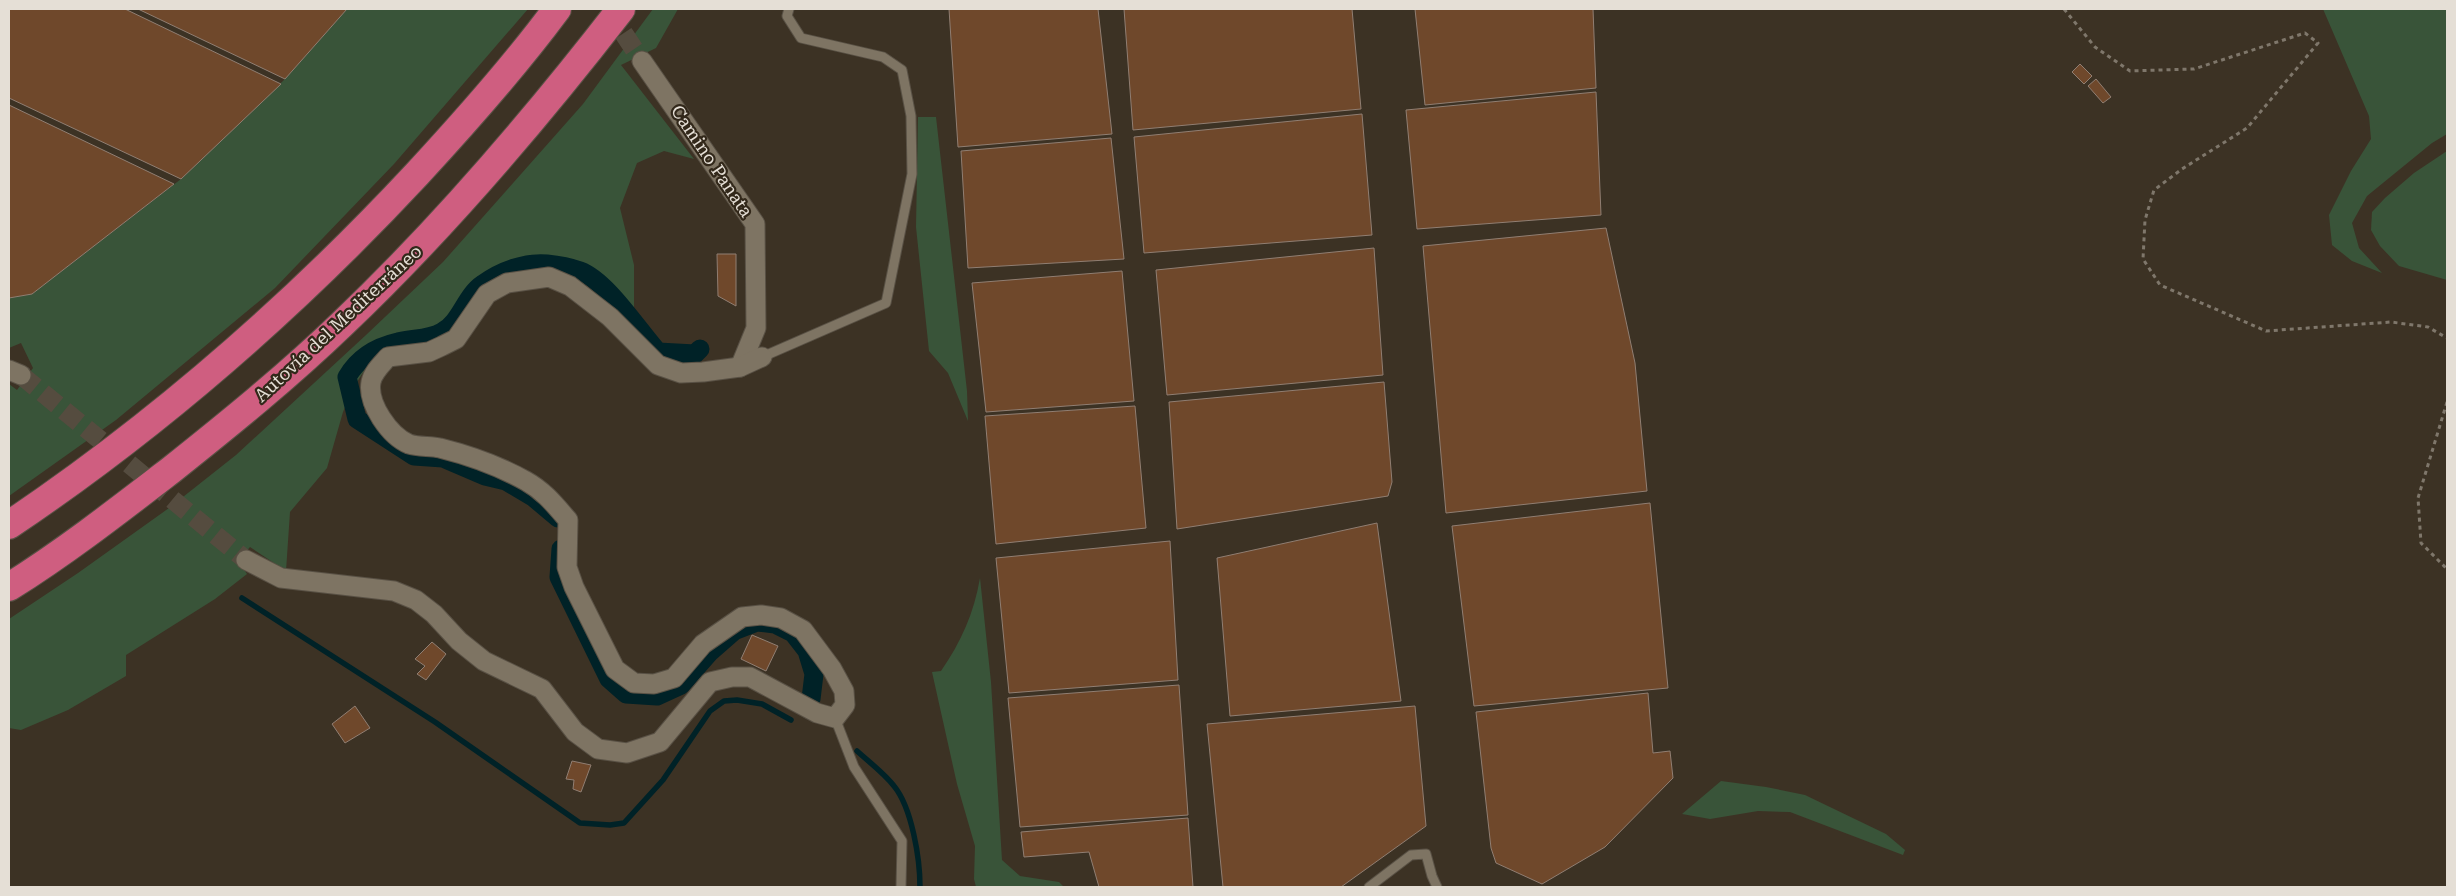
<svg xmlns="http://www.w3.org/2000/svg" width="2456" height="896" viewBox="0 0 2456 896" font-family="'Roboto Serif',serif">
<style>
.green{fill:#395439}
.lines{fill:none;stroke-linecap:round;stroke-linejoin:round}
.stream{stroke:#002227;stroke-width:5.5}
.canal{stroke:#002227;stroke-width:19}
.building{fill:#6f482b;stroke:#907e72}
.street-tunnel{stroke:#554c3f;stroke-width:19;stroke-dasharray:19 9;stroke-linecap:butt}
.lane-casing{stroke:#595145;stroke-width:11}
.street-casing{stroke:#595145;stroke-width:21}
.highway-casing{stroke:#595145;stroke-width:30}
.path{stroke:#7f776b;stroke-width:3;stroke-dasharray:4 4;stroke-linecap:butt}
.lane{stroke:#7e7463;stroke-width:9}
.street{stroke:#7e7463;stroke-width:19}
.highway{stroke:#cf5e80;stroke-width:28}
.labels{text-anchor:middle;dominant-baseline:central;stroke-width:4.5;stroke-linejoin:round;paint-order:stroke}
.street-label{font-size:18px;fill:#e5dfd6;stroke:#32281a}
</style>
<rect width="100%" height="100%" fill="#3c3224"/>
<!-- green -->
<g class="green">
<path d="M 347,9 L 528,9 L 394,164 L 275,288 L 116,420 L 9,496 L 9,384 L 17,390 L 33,368 L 21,343 L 9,348 L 9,298 L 32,294 L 181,179 L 285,79 Z"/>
<path d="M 653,9 L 678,9 L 656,48 L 621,65 L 694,159 L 664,151 L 637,163 L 620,208 L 634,265 L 634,312 L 637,331 L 615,306 L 587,279 L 572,272 L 540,267 L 510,274 L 451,332 L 438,340 L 384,348 L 368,365 L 353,388 L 343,412 L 327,468 L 290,512 L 286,571 L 250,547 L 238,561 L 247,574 L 215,599 L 126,655 L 126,676 L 68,710 L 21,730 L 9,728 L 9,619 L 78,573 L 169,508 L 236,455 L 366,335 L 443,262 L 583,104 Z"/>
<path d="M 2323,9 L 2447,9 L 2447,134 L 2432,143 L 2367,196 L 2352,223 L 2359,248 L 2382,273 L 2352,261 L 2332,245 L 2329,215 L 2351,171 L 2371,139 L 2369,116 Z"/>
<path d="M 918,117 L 936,117 L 967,391 L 968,421 L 948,373 L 929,351 L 916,227 Z"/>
<path d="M 2447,151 L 2447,280 L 2399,266 L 2380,246 L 2371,230 L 2372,212 L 2385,198 L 2414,173 Z"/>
<path d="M 980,578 L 991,682 L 1002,860 L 1020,876 L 1059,882 L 1064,887 L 976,887 L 974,879 L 975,846 L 957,784 L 932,672 L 941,671 C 961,642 974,613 980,578 Z"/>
<path d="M 1721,781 L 1766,787 L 1805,795 L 1886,834 L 1905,850 L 1903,855 L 1790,812 L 1758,811 L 1710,819 L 1682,814 Z"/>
</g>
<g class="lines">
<!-- stream -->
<g class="stream">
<path d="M 242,598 L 435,722 L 580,823 L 610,825 L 624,823 L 663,780 L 710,711 L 724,701 L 737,700 L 762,704 L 791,720"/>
<path d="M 857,751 C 869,762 884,773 894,786 C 912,808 920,859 920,887"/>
</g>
<!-- canal -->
<g class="canal">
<path d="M 558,518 L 533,497 L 506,481 L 485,476 L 443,458 L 414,456 L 357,419 L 347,377 C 358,358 376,347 398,342 C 413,338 428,340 442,332 C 461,322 465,296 483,284 C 501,271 525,262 547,264 C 558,265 569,267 580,271 C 607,281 638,330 658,352 L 695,354 L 700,349"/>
<path d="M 561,549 L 559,577 L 609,679 L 626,694 L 657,696 L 681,685 L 710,652 L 734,631 L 757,622 L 775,624 L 793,633 L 807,651 L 814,674 L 811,699"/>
</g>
</g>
<!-- building -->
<g class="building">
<path d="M 9,9 L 125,9 L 281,84 L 181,179 L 9,98 Z"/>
<path d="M 138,9 L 347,9 L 285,79 Z"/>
<path d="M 949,9 L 1098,9 L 1112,134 L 958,147 Z"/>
<path d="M 1124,9 L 1352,9 L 1361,109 L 1133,130 Z"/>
<path d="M 1415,9 L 1593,9 L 1596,88 L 1425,105 Z"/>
<path d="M 2080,64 L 2092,76 L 2084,84 L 2072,72 Z"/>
<path d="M 2096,79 L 2111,97 L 2103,103 L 2088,86 Z"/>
<path d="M 1596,92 L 1601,215 L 1417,229 L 1406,110 Z"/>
<path d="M 9,105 L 174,184 L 32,294 L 9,298 Z"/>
<path d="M 1362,114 L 1372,235 L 1144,253 L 1134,137 Z"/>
<path d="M 1111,138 L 1124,259 L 968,268 L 961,151 Z"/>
<path d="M 1606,228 L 1635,363 L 1647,491 L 1446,513 L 1423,246 Z"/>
<path d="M 1374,248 L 1383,375 L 1167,395 L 1156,270 Z"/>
<path d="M 717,254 L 736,254 L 736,306 L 718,296 Z"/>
<path d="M 1122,271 L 1134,401 L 986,412 L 972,283 Z"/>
<path d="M 1384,382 L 1392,482 L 1388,496 L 1177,529 L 1169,402 Z"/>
<path d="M 1135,406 L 1146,528 L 996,544 L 985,416 Z"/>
<path d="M 1650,503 L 1668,688 L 1474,706 L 1452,526 Z"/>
<path d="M 1377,523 L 1401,701 L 1230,716 L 1217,558 Z"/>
<path d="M 1170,541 L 1178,680 L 1009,693 L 996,558 Z"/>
<path d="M 752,635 L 778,646 L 766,671 L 741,659 Z"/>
<path d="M 432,642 L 446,654 L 426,680 L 417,674 L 425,666 L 415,659 Z"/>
<path d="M 1179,685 L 1188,815 L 1020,827 L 1008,698 Z"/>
<path d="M 1648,693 L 1653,753 L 1670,751 L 1673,778 L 1605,847 L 1542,884 L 1496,863 L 1491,848 L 1476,712 Z"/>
<path d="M 355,706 L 370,728 L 345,743 L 332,724 Z"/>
<path d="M 1415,706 L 1426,826 L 1341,887 L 1223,887 L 1207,724 Z"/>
<path d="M 572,761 L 591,765 L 581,792 L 573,789 L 574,780 L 566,779 Z"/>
<path d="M 1188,818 L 1193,887 L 1099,887 L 1089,852 L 1024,857 L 1021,832 Z"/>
</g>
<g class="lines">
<!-- street-tunnel -->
<g class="street-tunnel">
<path d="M 608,10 L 642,61"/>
<path d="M 21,375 L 246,560"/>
</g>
<defs>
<g id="lane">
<path d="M 762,357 L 886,303 L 912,174 L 911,116 L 902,70 L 883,57 L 801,38 L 787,16 L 789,9"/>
<path d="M 835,718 L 854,767 L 902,841 L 901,887"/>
<path d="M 1369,887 L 1411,855 L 1426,854 L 1432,876 L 1437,887"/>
</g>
<g id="street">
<path d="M 642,61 L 755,224 L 756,328 L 740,367"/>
<path d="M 9,370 L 21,375"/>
<path d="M 246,560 L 281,578 L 394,591 L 416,600 L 434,614 L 459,641 L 484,661 L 542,689 L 575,732 L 598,749 L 627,753 L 660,742 L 710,682 L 732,677 L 750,677 L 817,713 L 835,718 L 845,705 L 844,691 L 832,669 L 803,630 L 781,618 L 761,615 L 742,617 L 703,644 L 674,678 L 654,684 L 634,683 L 615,669 L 574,587 L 567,567 L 568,520 C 555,505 544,491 526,481 C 501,467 468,455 440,448 C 430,446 418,447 409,444 C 390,436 367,404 371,382 C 373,372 382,364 388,357 L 429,352 L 442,346 L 456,339 L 487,294 L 507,283 L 549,277 L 570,286 L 610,317 L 658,365 L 681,373 L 703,372 L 740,367 L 762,357"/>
</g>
<g id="highway">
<path d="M 9,525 C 159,424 294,306 417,174 C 466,121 514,67 557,9"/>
<path d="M 9,587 C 65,552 119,510 171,470 C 230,423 288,376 342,324 C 444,227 535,120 621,9"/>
</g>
</defs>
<!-- lane casing -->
<use href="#lane" class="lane-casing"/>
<!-- street casing -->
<use href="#street" class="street-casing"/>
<!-- highway casing -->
<use href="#highway" class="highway-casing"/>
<!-- path -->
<g class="path">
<path d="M 2064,9 L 2095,47 L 2130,71 L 2194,69 L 2305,33 L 2318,43 L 2247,128 L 2182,169 L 2154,190 L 2145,220 L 2143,259 L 2160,285 L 2266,331 L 2391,322 L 2428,327 L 2447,338"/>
<path d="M 2447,402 L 2418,498 L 2421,543 L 2447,569"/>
</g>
<!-- lane -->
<use href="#lane" class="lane"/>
<!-- street -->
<use href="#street" class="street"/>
<!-- highway -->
<use href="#highway" class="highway"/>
</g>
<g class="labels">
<!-- street labels -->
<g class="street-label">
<text transform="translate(712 161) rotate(56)">Camino Panata</text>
<text transform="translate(338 323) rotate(-43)">Autovía del Mediterráneo</text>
</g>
</g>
<!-- border -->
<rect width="2456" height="896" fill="none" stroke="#e5dfd6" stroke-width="20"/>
</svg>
